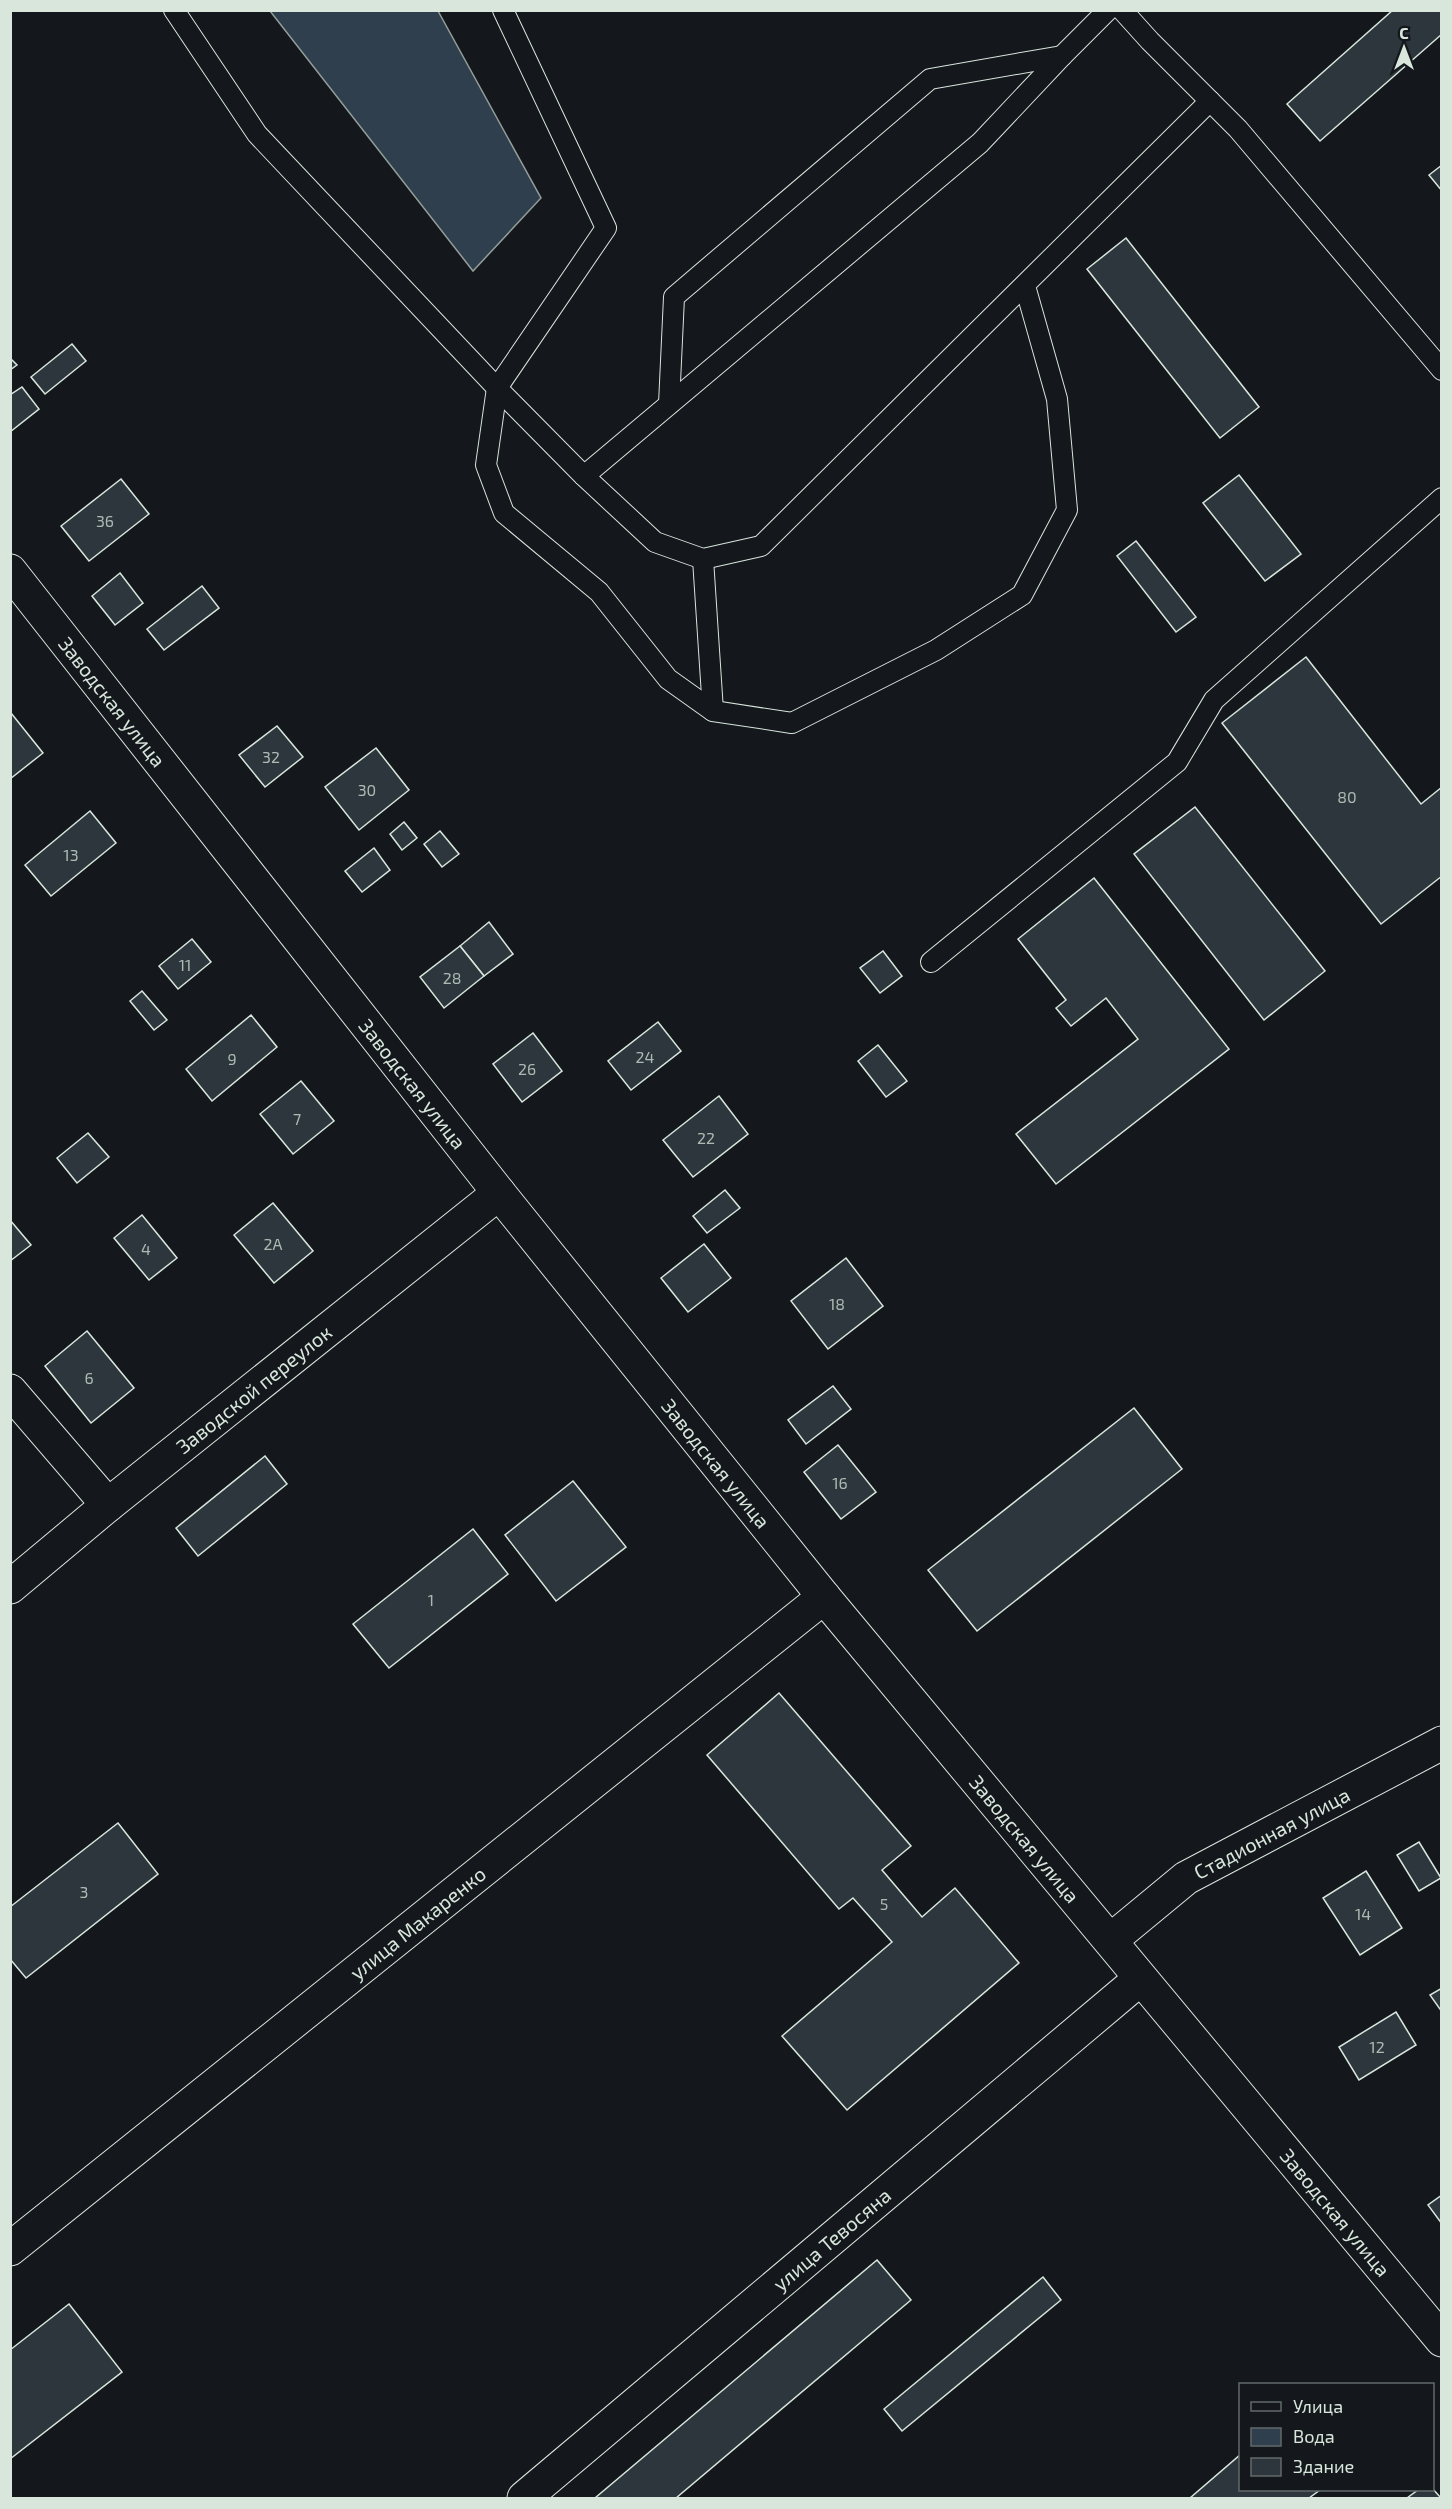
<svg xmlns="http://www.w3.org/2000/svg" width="1452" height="2509" viewBox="0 0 1452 2509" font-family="'Exo 2',sans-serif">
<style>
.water{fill:#2f3f4d;stroke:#939e99;stroke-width:1.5}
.building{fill:#2c363c;stroke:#d8e6dc;stroke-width:1.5}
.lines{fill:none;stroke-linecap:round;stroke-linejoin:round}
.service-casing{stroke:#d8e6dc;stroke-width:22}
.minor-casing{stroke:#d8e6dc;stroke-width:35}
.service{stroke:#14181c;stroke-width:20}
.minor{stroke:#14181c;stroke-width:33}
.labels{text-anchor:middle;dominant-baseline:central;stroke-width:4.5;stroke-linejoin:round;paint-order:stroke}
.number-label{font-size:16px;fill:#adbab4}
.street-label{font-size:20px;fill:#d8e6dc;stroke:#14181c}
</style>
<rect width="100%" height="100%" fill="#14181c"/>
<!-- water -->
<path class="water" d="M 270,11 L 438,11 L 541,198 L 473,271 Z"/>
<!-- building -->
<g class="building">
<path d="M 1393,10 L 1442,10 L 1442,34 L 1320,141 L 1287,104 Z"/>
<path d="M 1442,165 L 1442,191 L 1429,175 Z"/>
<path d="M 1126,238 L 1259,407 L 1220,438 L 1087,269 Z"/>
<path d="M 72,344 L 86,361 L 45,394 L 31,377 Z"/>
<path d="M 10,358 L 17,365 L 10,370 Z"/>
<path d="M 22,387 L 39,409 L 10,432 L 10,395 Z"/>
<path d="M 1239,475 L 1301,554 L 1265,581 L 1203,503 Z"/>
<path d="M 121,479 L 149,514 L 89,561 L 61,526 Z"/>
<path d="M 1136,541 L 1196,617 L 1176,632 L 1117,556 Z"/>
<path d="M 120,573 L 143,603 L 115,625 L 92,596 Z"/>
<path d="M 202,586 L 219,608 L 164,650 L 147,629 Z"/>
<path d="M 1306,657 L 1421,804 L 1442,787 L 1442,876 L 1381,924 L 1222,723 Z"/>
<path d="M 11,713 L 43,753 L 10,779 L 10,714 Z"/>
<path d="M 277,726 L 303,757 L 265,787 L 239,755 Z"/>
<path d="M 376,748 L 409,790 L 359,830 L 325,787 Z"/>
<path d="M 1195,807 L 1325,971 L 1264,1020 L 1134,854 Z"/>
<path d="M 90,811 L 116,843 L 51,896 L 25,865 Z"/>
<path d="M 404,822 L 417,838 L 402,850 L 390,834 Z"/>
<path d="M 440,831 L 459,854 L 442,867 L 424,844 Z"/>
<path d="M 374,848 L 390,870 L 362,892 L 345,871 Z"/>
<path d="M 1094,878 L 1229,1049 L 1056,1184 L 1016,1134 L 1138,1039 L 1106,998 L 1071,1026 L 1056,1008 L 1066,1000 L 1018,939 Z"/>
<path d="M 489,922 L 513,954 L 484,976 L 460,946 Z"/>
<path d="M 192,939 L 211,962 L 178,989 L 159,966 Z"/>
<path d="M 460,946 L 484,976 L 444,1008 L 420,977 Z"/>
<path d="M 883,951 L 902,976 L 880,993 L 860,968 Z"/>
<path d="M 142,991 L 167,1020 L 154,1030 L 130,1001 Z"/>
<path d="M 251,1015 L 277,1047 L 212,1101 L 186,1069 Z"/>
<path d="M 658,1022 L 681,1051 L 631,1090 L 608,1061 Z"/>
<path d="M 533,1033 L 562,1071 L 522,1102 L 493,1064 Z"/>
<path d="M 878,1045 L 907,1081 L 886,1097 L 858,1061 Z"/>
<path d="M 301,1081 L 334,1121 L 293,1154 L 260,1114 Z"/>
<path d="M 719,1096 L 748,1134 L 693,1177 L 663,1140 Z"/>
<path d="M 88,1133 L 109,1157 L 77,1183 L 57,1158 Z"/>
<path d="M 725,1190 L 740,1208 L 707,1233 L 693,1216 Z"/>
<path d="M 273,1203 L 313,1251 L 274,1283 L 234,1235 Z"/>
<path d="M 142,1215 L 177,1258 L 149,1280 L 114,1238 Z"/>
<path d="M 10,1220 L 31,1245 L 10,1261 Z"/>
<path d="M 704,1244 L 731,1278 L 688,1312 L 661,1278 Z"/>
<path d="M 846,1258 L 883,1306 L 828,1349 L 791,1301 Z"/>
<path d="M 87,1331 L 134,1388 L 91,1423 L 45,1366 Z"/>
<path d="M 833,1386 L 851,1409 L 806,1444 L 788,1420 Z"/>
<path d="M 1134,1408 L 1182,1469 L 977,1631 L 928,1570 Z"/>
<path d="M 838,1445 L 876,1492 L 841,1519 L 804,1472 Z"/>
<path d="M 265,1456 L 287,1484 L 198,1556 L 176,1528 Z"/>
<path d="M 573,1481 L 626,1547 L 556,1601 L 505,1535 Z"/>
<path d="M 473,1529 L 508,1574 L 389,1668 L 353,1624 Z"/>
<path d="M 779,1693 L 911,1846 L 882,1870 L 922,1917 L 955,1888 L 1019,1963 L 847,2110 L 782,2036 L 892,1942 L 853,1898 L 839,1909 L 707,1755 Z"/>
<path d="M 118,1823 L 158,1874 L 26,1978 L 10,1959 L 10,1907 Z"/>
<path d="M 1419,1842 L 1441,1878 L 1419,1891 L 1397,1855 Z"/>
<path d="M 1366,1871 L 1402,1928 L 1360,1955 L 1323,1898 Z"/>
<path d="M 1442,1988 L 1442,2012 L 1430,1995 Z"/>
<path d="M 1396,2012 L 1416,2045 L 1359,2080 L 1339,2047 Z"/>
<path d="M 1442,2195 L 1442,2224 L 1428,2205 Z"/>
<path d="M 877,2260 L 911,2300 L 676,2498 L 595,2498 Z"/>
<path d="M 1043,2277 L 1061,2300 L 902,2431 L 884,2409 Z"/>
<path d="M 69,2304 L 122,2372 L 10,2459 L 10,2350 Z"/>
<path d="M 1240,2455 L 1240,2490 L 1320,2490 L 1309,2498 L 1190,2498 Z"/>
<path d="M 1432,2488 L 1441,2498 L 1407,2498 L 1418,2490 Z"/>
</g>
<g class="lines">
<defs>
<g id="service">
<path d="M 174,10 L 257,134 L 497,388 L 584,476 L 655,542 L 703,559 L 761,546 L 1210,101"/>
<path d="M 503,10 L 606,228 L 497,388 L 486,465 L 504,513 L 599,592 L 668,679 L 713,711 L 792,723 L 936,650 L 1022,595 L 1067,510 L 1057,399 L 1025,286"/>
<path d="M 1122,10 L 1150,41 L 1238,129 L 1442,370"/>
<path d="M 669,404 L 674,297 L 930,79 L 1062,56"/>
<path d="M 584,476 L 980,143 L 1062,56 L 1108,10"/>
<path d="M 703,559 L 713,711"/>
<path d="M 931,962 L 1177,762 L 1214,700 L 1442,498"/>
</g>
<g id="minor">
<path id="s1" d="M 10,571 L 499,1193 L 824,1597 L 1442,2340"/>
<path d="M 10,1391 L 108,1505"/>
<path id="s2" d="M 10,1587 L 108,1505 L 499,1193"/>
<path id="s3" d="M 1111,1940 L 1186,1878 L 1442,1743"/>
<path id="s4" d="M 10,2249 L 824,1597"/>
<path id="s5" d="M 524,2498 L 1140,1979"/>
</g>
</defs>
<!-- service casing -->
<use href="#service" class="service-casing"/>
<!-- minor casing -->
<use href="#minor" class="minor-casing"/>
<!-- service -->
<use href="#service" class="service"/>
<!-- minor -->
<use href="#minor" class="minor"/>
</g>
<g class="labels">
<!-- number labels -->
<g class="number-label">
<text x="105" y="520">36</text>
<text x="271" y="756">32</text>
<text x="367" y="789">30</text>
<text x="1347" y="796">80</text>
<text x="71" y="854">13</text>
<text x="185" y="964">11</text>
<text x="452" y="977">28</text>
<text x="645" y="1056">24</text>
<text x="232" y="1058">9</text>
<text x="527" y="1068">26</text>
<text x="297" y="1118">7</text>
<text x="706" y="1137">22</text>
<text x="273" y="1243">2А</text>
<text x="146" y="1248">4</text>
<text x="837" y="1303">18</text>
<text x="89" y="1377">6</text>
<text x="840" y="1482">16</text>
<text x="431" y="1599">1</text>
<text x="84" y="1891">3</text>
<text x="884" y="1903">5</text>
<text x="1363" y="1913">14</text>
<text x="1377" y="2046">12</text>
</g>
<!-- street labels -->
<g class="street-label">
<text stroke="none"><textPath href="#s1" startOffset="166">Заводская улица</textPath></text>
<text stroke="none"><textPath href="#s1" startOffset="652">Заводская улица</textPath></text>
<text stroke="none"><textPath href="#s2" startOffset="314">Заводской переулок</textPath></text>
<text stroke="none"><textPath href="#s1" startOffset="1138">Заводская улица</textPath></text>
<text stroke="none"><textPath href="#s3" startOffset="194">Стадионная улица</textPath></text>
<text stroke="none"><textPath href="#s1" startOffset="1624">Заводская улица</textPath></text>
<text stroke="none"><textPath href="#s4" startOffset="522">улица Макаренко</textPath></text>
<text stroke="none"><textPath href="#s1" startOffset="2110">Заводская улица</textPath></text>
<text stroke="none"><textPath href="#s5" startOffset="402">улица Тевосяна</textPath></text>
</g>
</g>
<!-- border -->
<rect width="1452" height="2509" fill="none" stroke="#d8e6dc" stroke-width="24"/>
<!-- legend -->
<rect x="1239" y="2383" width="195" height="108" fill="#14181c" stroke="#626a69" stroke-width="1.5"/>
<rect x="1251" y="2402" width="30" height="9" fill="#14181c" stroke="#626a69" stroke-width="1.5"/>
<text x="1293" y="2413" font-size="18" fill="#d8e6dc">Улица</text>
<rect x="1251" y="2428" width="30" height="18" fill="#2f3f4d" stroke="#626a69" stroke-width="1.5"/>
<text x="1293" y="2443" font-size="18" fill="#d8e6dc">Вода</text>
<rect x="1251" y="2458" width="30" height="18" fill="#2c363c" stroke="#626a69" stroke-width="1.5"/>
<text x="1293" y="2473" font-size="18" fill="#d8e6dc">Здание</text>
<!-- north arrow -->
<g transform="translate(1404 48)" stroke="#14181c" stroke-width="4.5" paint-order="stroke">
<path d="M0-4.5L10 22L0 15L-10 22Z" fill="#d8e6dc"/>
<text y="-9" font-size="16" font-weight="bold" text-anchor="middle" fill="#d8e6dc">С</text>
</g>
</svg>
